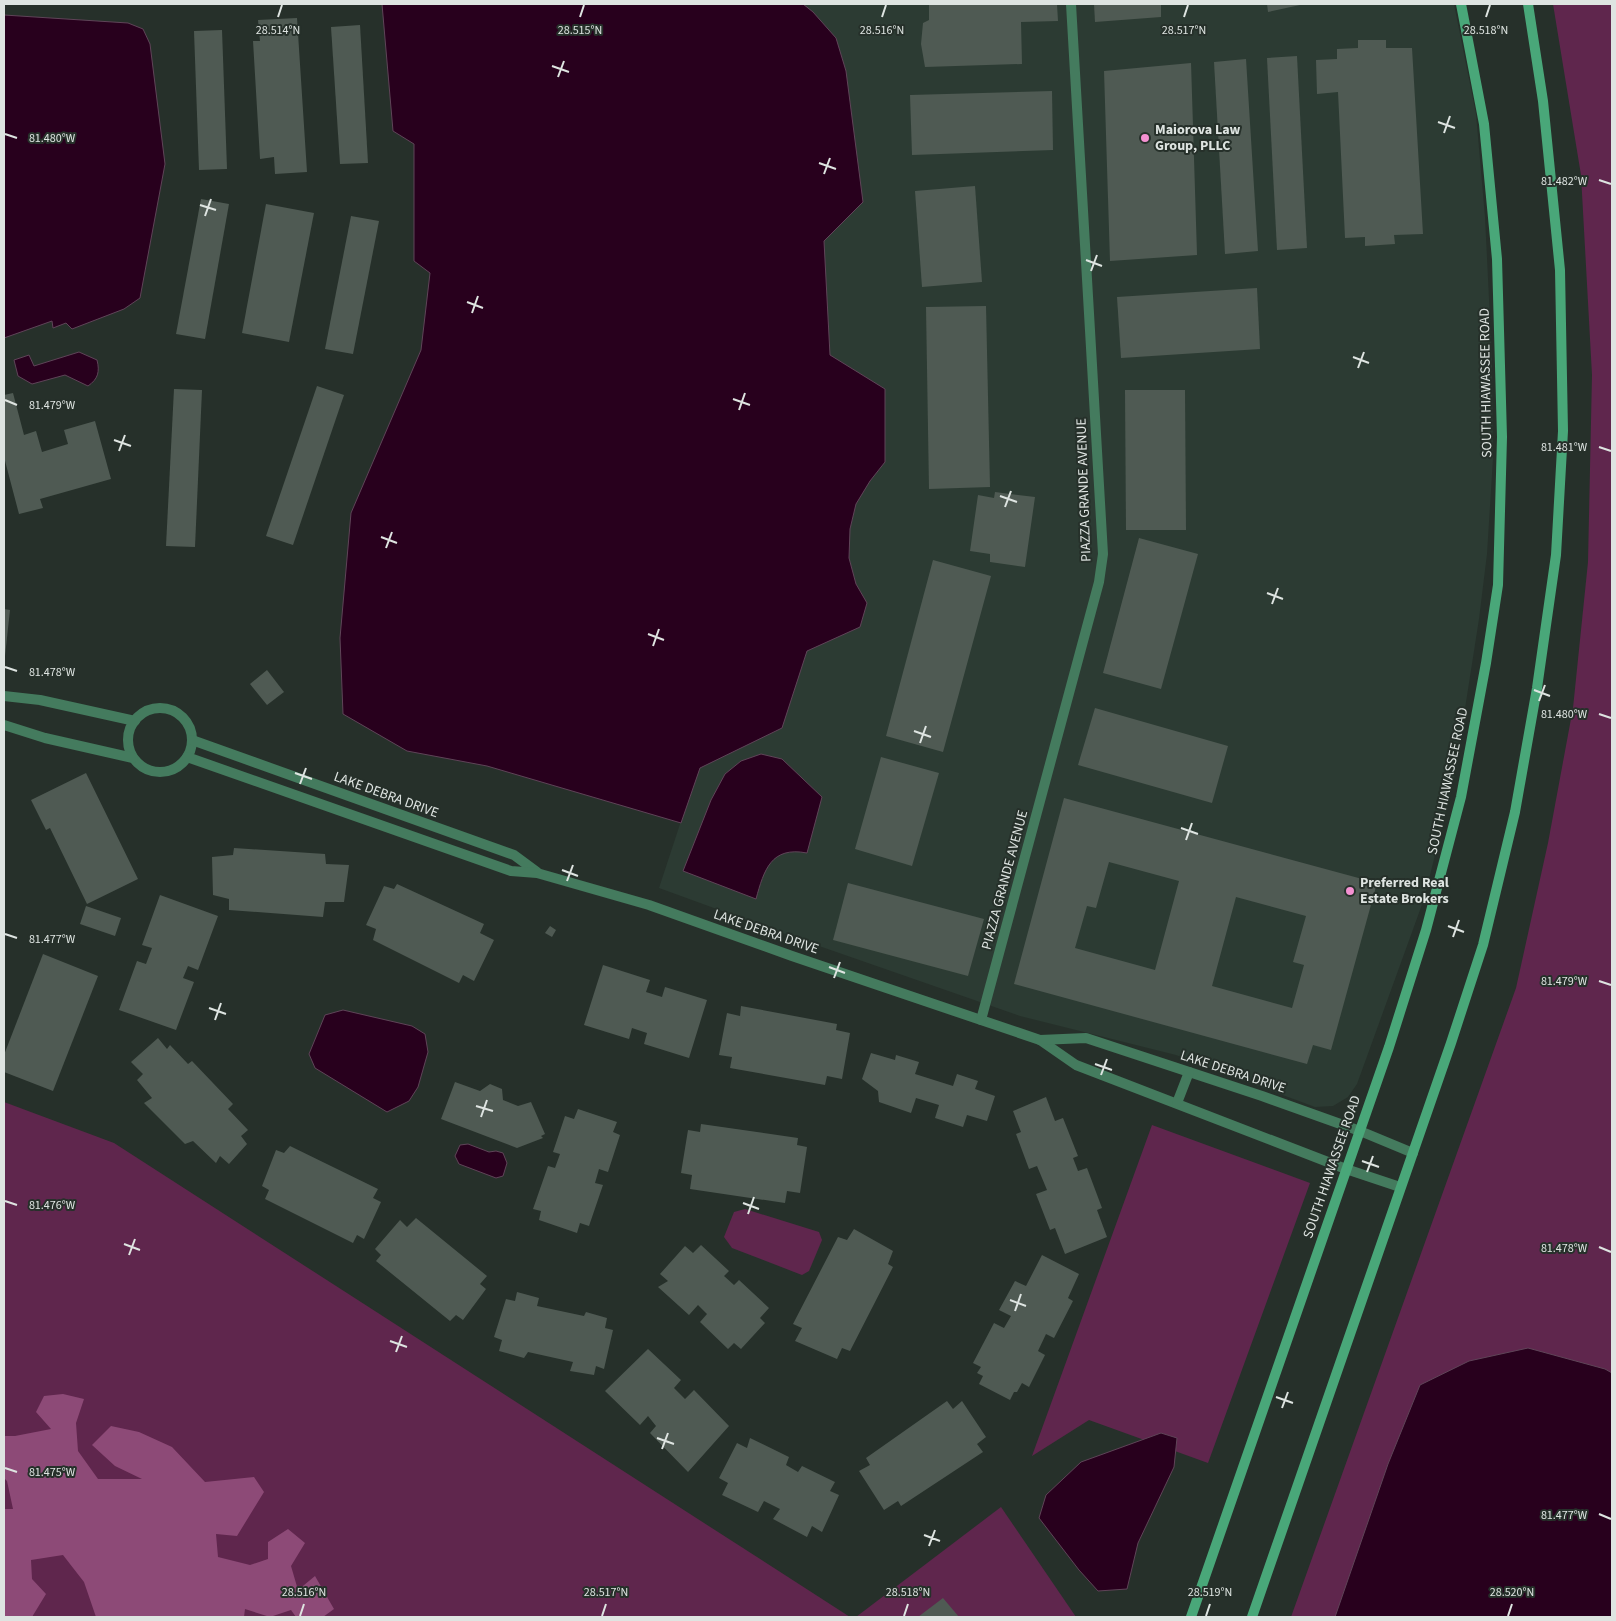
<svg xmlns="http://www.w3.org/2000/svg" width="1616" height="1621" viewBox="0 0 1616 1621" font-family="'Source Sans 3',sans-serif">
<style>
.built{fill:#2c3b33}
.green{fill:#5f264d}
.forest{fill:#8d4a77}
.water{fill:#28001d;stroke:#5f4458}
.building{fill:#4f5a53;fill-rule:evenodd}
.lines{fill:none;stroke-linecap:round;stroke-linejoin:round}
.street{stroke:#447b5e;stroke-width:10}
.secondary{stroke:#49a779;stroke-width:10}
.ticks{fill:none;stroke:#dee4e1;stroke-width:2}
.poi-dot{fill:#f591d2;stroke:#26302a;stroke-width:2}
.labels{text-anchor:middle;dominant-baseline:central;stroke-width:4;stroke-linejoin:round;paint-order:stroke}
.poi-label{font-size:14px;font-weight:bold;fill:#dee4e1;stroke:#26302a;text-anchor:start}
.street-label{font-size:14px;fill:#dee4e1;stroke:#26302a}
.ticks-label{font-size:12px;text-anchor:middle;fill:#dee4e1;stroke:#26302a;stroke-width:4;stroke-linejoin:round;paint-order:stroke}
</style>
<rect width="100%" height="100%" fill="#26302a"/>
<!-- built -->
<path class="built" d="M 763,4 L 1454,4 L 1476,114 L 1485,217 L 1492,360 L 1493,458 L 1487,554 L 1479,619 L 1454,779 L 1424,899 L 1357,1084 L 1348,1097 L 1333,1106 L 1315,1107 L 1176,1055 L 1020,1016 L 799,939 L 659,888 L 681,821 Z"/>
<!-- green -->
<g class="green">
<path d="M 1553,4 L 1612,4 L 1612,1617 L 1291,1617 L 1516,988 L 1548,843 L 1573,708 L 1588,562 L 1592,375 L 1581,175 Z"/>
<path d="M 4,1102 L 114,1143 L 850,1617 L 4,1617 Z"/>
<path d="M 1152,1125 L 1310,1183 L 1208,1463 L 1089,1420 L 1032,1456 Z"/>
<path d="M 745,1209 L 819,1232 L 822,1240 L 809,1271 L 802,1275 L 732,1248 L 724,1237 L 734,1212 Z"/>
<path d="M 1001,1507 L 1076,1617 L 856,1617 Z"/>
</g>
<!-- forest -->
<path class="forest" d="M 63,1394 L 84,1399 L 76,1423 L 78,1451 L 98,1479 L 142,1479 L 115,1466 L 92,1445 L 111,1426 L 139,1432 L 172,1447 L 205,1482 L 254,1477 L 264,1492 L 237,1536 L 216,1534 L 218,1557 L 250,1565 L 268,1559 L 268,1542 L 288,1529 L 305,1543 L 291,1566 L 298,1590 L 315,1576 L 334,1609 L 323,1617 L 296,1617 L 291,1610 L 270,1617 L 245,1609 L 244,1617 L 96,1617 L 84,1582 L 63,1555 L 31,1560 L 32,1579 L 46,1594 L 32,1617 L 4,1617 L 4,1509 L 13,1509 L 7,1481 L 4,1478 L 4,1436 L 15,1436 L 51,1429 L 36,1412 L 44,1396 Z"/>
<!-- water -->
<g class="water">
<path d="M 382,4 L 803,4 L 813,12 L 836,38 L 846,71 L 863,202 L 824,241 L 830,355 L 885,389 L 885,462 L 870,481 L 856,504 L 850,529 L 849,558 L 856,584 L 867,603 L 860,627 L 807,651 L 782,728 L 700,768 L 681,823 L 487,766 L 407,751 L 343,714 L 340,638 L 351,513 L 421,350 L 430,273 L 414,261 L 414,144 L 393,131 Z"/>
<path d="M 4,15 L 128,23 L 143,29 L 150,44 L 165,164 L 140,298 L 124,309 L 72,329 L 66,323 L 53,328 L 52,321 L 4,338 Z"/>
<path d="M 79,352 L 97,360 C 100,372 98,379 88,386 L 65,375 L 32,384 L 18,376 L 14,360 L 29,355 L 34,366 Z"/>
<path d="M 761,754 L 782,759 L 822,797 L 807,853 C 771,846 764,870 756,899 L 683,871 L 711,800 L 725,774 L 741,761 Z"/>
<path d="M 343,1010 L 412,1026 L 425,1034 L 428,1052 L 418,1087 L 409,1101 L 387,1112 L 315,1068 L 309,1054 L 325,1015 Z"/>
<path d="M 468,1144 L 489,1152 L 496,1151 L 503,1153 L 507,1163 L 503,1176 L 496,1178 L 459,1164 L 455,1156 L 460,1145 Z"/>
<path d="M 1528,1348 L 1605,1369 L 1612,1373 L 1612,1617 L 1335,1617 L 1388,1464 L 1420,1385 L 1469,1361 Z"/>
<path d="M 1161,1433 L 1177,1438 L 1174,1467 L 1138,1543 L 1127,1589 L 1098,1591 L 1079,1570 L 1039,1518 L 1046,1495 L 1081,1462 Z"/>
</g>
<!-- building -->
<g class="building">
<path d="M 929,4 L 1057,4 L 1058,21 L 1021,22 L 1022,64 L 925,67 L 921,44 L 923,23 L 929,20 Z"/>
<path d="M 1094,4 L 1161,4 L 1161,17 L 1095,22 Z"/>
<path d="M 1267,4 L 1300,4 L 1300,5 L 1268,12 Z"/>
<path d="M 297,18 L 307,172 L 275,174 L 274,157 L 260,159 L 253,41 L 260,41 L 258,20 Z"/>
<path d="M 360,25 L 368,163 L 340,164 L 331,27 Z"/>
<path d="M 222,30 L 227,169 L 199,170 L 194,31 Z"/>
<path d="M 1358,40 L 1386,40 L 1386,48 L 1412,48 L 1423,234 L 1394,235 L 1395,244 L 1365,246 L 1365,237 L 1345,238 L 1338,92 L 1317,94 L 1316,60 L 1337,59 L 1337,49 L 1358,48 Z"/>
<path d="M 1297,56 L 1307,248 L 1277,250 L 1267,58 Z"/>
<path d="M 1246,59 L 1258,251 L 1225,254 L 1214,62 Z"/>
<path d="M 1191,63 L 1197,255 L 1110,261 L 1104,71 Z"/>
<path d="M 1052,91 L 1053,150 L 912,155 L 910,95 Z"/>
<path d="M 975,186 L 982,282 L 922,287 L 915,191 Z"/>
<path d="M 201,199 L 229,204 L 205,339 L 176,334 Z"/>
<path d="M 266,204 L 314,213 L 289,342 L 242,333 Z"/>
<path d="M 351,216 L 379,221 L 353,354 L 325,349 Z"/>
<path d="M 1257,288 L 1260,349 L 1121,358 L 1117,297 Z"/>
<path d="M 986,306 L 990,487 L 929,489 L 926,307 Z"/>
<path d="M 317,386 L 344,395 L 293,545 L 266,536 Z"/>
<path d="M 174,389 L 202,390 L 195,547 L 166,546 Z"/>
<path d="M 1125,390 L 1185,390 L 1186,530 L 1126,530 Z"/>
<path d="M 13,393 L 24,435 L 36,431 L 42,452 L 68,444 L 64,430 L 95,421 L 111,479 L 40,499 L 43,508 L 19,514 L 4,457 L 4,395 Z"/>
<path d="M 995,492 L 1035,497 L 1025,567 L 990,562 L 990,554 L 970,551 L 978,495 L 994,498 Z"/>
<path d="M 1139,538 L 1198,554 L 1161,689 L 1103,673 Z"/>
<path d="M 933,560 L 991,576 L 943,752 L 886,736 Z"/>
<path d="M 4,609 L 10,610 L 5,656 L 4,656 Z"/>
<path d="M 267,670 L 284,692 L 267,705 L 250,684 Z"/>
<path d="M 1095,708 L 1228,746 L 1212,803 L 1078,765 Z"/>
<path d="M 881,757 L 939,773 L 912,866 L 855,849 Z"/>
<path d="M 86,773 L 138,879 L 87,904 L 50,828 L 46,830 L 31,800 Z"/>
<path d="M 1064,798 L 1377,883 L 1331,1050 L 1313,1045 L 1307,1064 L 1014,984 ZM 1109,862 L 1179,881 L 1155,970 L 1075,948 L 1087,906 L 1096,908 ZM 1236,897 L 1306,916 L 1293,962 L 1304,965 L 1292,1008 L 1212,986 Z"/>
<path d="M 234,848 L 325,854 L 326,864 L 349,865 L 344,902 L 325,902 L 323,917 L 229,910 L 229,899 L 213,895 L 212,857 L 233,855 Z"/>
<path d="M 848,883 L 984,919 L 968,976 L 833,940 Z"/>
<path d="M 397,884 L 484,924 L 480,933 L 494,940 L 474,981 L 463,975 L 459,983 L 373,940 L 376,929 L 366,925 L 384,886 L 394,889 Z"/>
<path d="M 160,895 L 218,916 L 198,970 L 188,966 L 183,978 L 194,982 L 176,1030 L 119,1010 L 137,961 L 146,964 L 152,948 L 142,945 Z"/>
<path d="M 86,906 L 121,918 L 115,936 L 80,924 Z"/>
<path d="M 550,926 L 556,930 L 552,937 L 545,933 Z"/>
<path d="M 43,954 L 98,976 L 53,1091 L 4,1072 L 4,1055 Z"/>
<path d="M 603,965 L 650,980 L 646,992 L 662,997 L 665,987 L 707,1000 L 689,1058 L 644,1044 L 647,1033 L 632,1028 L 629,1039 L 584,1025 Z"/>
<path d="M 741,1006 L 837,1024 L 836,1030 L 850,1033 L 842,1079 L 827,1076 L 825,1085 L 730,1068 L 732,1057 L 719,1055 L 727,1013 L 740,1016 Z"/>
<path d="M 158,1038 L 167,1049 L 170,1045 L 188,1064 L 192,1061 L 233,1104 L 228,1109 L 248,1130 L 241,1136 L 247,1144 L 229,1164 L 220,1156 L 216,1163 L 193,1141 L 185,1144 L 144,1103 L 152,1098 L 137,1080 L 143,1074 L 131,1062 Z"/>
<path d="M 871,1053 L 895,1060 L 896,1055 L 919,1062 L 915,1074 L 953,1086 L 957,1074 L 978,1081 L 975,1089 L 995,1096 L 987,1121 L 967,1115 L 963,1127 L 935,1118 L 939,1105 L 916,1098 L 911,1113 L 879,1102 L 878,1091 L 862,1079 Z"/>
<path d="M 455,1082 L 480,1091 L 490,1084 L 502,1089 L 503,1100 L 518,1106 L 531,1102 L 545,1134 L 541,1136 L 543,1138 L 517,1148 L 441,1119 Z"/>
<path d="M 1046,1097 L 1055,1121 L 1063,1118 L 1078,1156 L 1073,1158 L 1078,1171 L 1087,1168 L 1102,1208 L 1097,1210 L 1107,1237 L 1065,1254 L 1055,1228 L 1050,1230 L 1036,1194 L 1047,1190 L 1037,1166 L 1029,1169 L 1016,1134 L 1021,1132 L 1013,1111 Z"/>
<path d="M 578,1109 L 617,1122 L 613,1132 L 620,1135 L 608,1172 L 599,1169 L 595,1183 L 603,1185 L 589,1226 L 580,1223 L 577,1233 L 539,1220 L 541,1211 L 533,1209 L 548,1166 L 555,1168 L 560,1154 L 553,1152 L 565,1116 L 574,1119 Z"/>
<path d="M 701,1124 L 798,1138 L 797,1145 L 807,1147 L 800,1193 L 787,1191 L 785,1203 L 690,1189 L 692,1175 L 681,1173 L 688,1130 L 700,1132 Z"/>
<path d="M 290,1146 L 378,1189 L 373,1198 L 381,1202 L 364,1239 L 357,1235 L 353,1243 L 265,1199 L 269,1190 L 262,1186 L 276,1150 L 284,1153 Z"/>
<path d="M 416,1218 L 487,1276 L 480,1284 L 486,1289 L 463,1320 L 456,1315 L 450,1321 L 376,1261 L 381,1255 L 375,1249 L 400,1220 L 407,1227 Z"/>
<path d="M 854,1229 L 893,1251 L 888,1264 L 893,1267 L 850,1351 L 842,1348 L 837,1359 L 795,1341 L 802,1328 L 793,1324 L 838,1237 L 847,1240 Z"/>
<path d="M 701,1245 L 729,1271 L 724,1276 L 734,1285 L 739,1280 L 769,1308 L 760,1318 L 765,1323 L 741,1349 L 734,1343 L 728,1349 L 700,1322 L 707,1314 L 698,1305 L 689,1315 L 658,1287 L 668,1281 L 660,1274 L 685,1246 L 693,1253 Z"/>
<path d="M 1042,1255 L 1079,1274 L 1068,1298 L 1073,1301 L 1054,1338 L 1046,1334 L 1038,1351 L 1045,1355 L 1029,1387 L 1022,1383 L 1017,1392 L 1014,1392 L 1010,1400 L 979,1384 L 983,1376 L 977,1373 L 981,1367 L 973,1363 L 994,1323 L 1004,1328 L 1011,1316 L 999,1310 L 1015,1281 L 1026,1286 Z"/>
<path d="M 517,1292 L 539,1298 L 537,1306 L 584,1316 L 586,1312 L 607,1318 L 605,1328 L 613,1330 L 604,1369 L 596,1366 L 594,1375 L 570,1371 L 573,1362 L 528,1352 L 524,1358 L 499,1351 L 502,1340 L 494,1337 L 506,1299 L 515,1301 Z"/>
<path d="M 648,1349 L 681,1380 L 674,1388 L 685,1399 L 694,1390 L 729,1426 L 688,1472 L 650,1433 L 656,1426 L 648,1416 L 640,1425 L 605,1391 Z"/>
<path d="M 947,1401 L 953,1409 L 962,1401 L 986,1437 L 977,1444 L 983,1452 L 901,1506 L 898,1501 L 884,1510 L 859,1471 L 870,1465 L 866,1458 Z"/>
<path d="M 750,1438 L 789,1457 L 786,1465 L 798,1472 L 802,1466 L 835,1482 L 830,1491 L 839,1495 L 822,1532 L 812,1526 L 807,1537 L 773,1519 L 780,1509 L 764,1501 L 758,1512 L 722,1495 L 728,1483 L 719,1478 L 737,1443 L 747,1448 Z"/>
<path d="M 943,1598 L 959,1617 L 918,1617 Z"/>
</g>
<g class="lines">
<!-- street -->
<g class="street">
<path d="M 4,696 L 40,700 L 135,721"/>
<circle cx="160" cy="740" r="32"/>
<path d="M 4,725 L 45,738 L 133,758"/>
<path d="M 192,740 L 514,855 L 537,872"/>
<path d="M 187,757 L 511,871 L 537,873 L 649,905 L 792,956 L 1040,1040 L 1076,1065 L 1346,1169 L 1400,1187"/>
<path d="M 981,1020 L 1099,582 L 1103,554 L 1071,4"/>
<path d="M 1040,1040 L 1086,1038 L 1262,1096 L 1360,1131 L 1413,1153"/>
<path d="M 1177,1103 L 1189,1072"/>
</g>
<!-- secondary -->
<g class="secondary">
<path d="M 1191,1617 L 1389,1047 L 1426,930 L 1461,797 L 1486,663 L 1498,585 L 1502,437 L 1497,259 L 1484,124 L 1461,4"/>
<path d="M 1252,1617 L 1451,1043 L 1483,945 L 1515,812 L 1537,688 L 1556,555 L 1563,431 L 1560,270 L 1543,101 L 1528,4"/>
</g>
</g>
<!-- ticks -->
<path class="ticks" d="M 278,17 L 282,5M 580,17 L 584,5M 882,17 L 886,5M 1184,17 L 1188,5M 1486,17 L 1490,5M 552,66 L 569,72M 558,77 L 564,61M 1438,122 L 1455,128M 1444,133 L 1450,116M 5,134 L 17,138M 819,163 L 836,169M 824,174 L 830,158M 1599,180 L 1611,184M 200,205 L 216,210M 205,216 L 211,199M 1086,260 L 1102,266M 1091,271 L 1097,255M 467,302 L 483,308M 472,313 L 478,296M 1353,357 L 1369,363M 1358,368 L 1364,352M 733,399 L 750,405M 5,400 L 17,405M 739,410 L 745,393M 114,440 L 131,446M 1599,447 L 1611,451M 119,451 L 125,435M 1000,496 L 1017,502M 1005,507 L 1011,491M 381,537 L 397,543M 386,548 L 392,532M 1267,593 L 1283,599M 1272,604 L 1278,588M 648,634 L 664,640M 653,646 L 659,629M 5,667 L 17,671M 1534,690 L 1550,696M 1539,701 L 1545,685M 1599,714 L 1611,718M 914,731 L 931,737M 920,743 L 926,726M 295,773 L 312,779M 300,784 L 306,768M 1181,828 L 1198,834M 1186,840 L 1192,823M 562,870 L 578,876M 567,881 L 573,865M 1448,926 L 1464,932M 5,934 L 17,938M 1453,937 L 1459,920M 829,967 L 845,973M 834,978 L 840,962M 1599,981 L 1611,985M 209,1008 L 226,1014M 215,1020 L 221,1003M 1095,1064 L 1112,1070M 1101,1075 L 1107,1059M 476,1106 L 493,1111M 481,1117 L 487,1100M 1362,1161 L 1379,1167M 1367,1172 L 1373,1156M 5,1201 L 17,1205M 743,1203 L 759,1209M 748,1214 L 754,1197M 124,1244 L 140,1250M 1599,1247 L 1611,1252M 129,1255 L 135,1239M 1010,1300 L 1026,1306M 1015,1311 L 1021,1294M 390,1341 L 407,1347M 396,1352 L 402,1336M 1276,1397 L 1293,1403M 1282,1408 L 1288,1392M 657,1438 L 674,1444M 662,1449 L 668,1433M 5,1468 L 17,1472M 1599,1514 L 1611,1519M 924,1535 L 940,1541M 929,1546 L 935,1530M 300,1616 L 304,1604M 602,1616 L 606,1604M 904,1616 L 908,1604M 1206,1616 L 1210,1604M 1508,1616 L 1512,1604"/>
<!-- markers -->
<g class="poi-dot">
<circle cx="1145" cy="138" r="5"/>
<circle cx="1350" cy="891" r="5"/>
</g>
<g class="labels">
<!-- poi labels -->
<g class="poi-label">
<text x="1155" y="130">Maiorova Law<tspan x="1155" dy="16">Group, PLLC</tspan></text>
<text x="1360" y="883">Preferred Real<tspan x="1360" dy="16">Estate Brokers</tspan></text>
</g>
<!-- street labels -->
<g class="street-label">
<text transform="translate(1486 383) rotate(-91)">SOUTH HIAWASSEE ROAD</text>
<text transform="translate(1084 490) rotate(-92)">PIAZZA GRANDE AVENUE</text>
<text transform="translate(1448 781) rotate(-78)">SOUTH HIAWASSEE ROAD</text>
<text transform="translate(386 795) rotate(20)">LAKE DEBRA DRIVE</text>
<text transform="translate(1005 880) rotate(-75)">PIAZZA GRANDE AVENUE</text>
<text transform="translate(766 932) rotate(19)">LAKE DEBRA DRIVE</text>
<text transform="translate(1233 1072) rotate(18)">LAKE DEBRA DRIVE</text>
<text transform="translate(1332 1167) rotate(-71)">SOUTH HIAWASSEE ROAD</text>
</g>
</g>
<g class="ticks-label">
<text x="278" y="34">28.514°N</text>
<text x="580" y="34">28.515°N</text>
<text x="882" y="34">28.516°N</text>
<text x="1184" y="34">28.517°N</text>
<text x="1486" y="34">28.518°N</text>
<text x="52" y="142">81.480°W</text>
<text x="1564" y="185">81.482°W</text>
<text x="52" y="409">81.479°W</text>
<text x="1564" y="451">81.481°W</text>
<text x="52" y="676">81.478°W</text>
<text x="1564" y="718">81.480°W</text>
<text x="52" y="943">81.477°W</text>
<text x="1564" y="985">81.479°W</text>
<text x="52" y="1209">81.476°W</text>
<text x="1564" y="1252">81.478°W</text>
<text x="52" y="1476">81.475°W</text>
<text x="1564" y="1519">81.477°W</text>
<text x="304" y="1596">28.516°N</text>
<text x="606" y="1596">28.517°N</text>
<text x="908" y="1596">28.518°N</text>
<text x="1210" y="1596">28.519°N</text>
<text x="1512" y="1596">28.520°N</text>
</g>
<!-- border -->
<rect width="1616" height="1621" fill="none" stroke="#dee4e1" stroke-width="10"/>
</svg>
